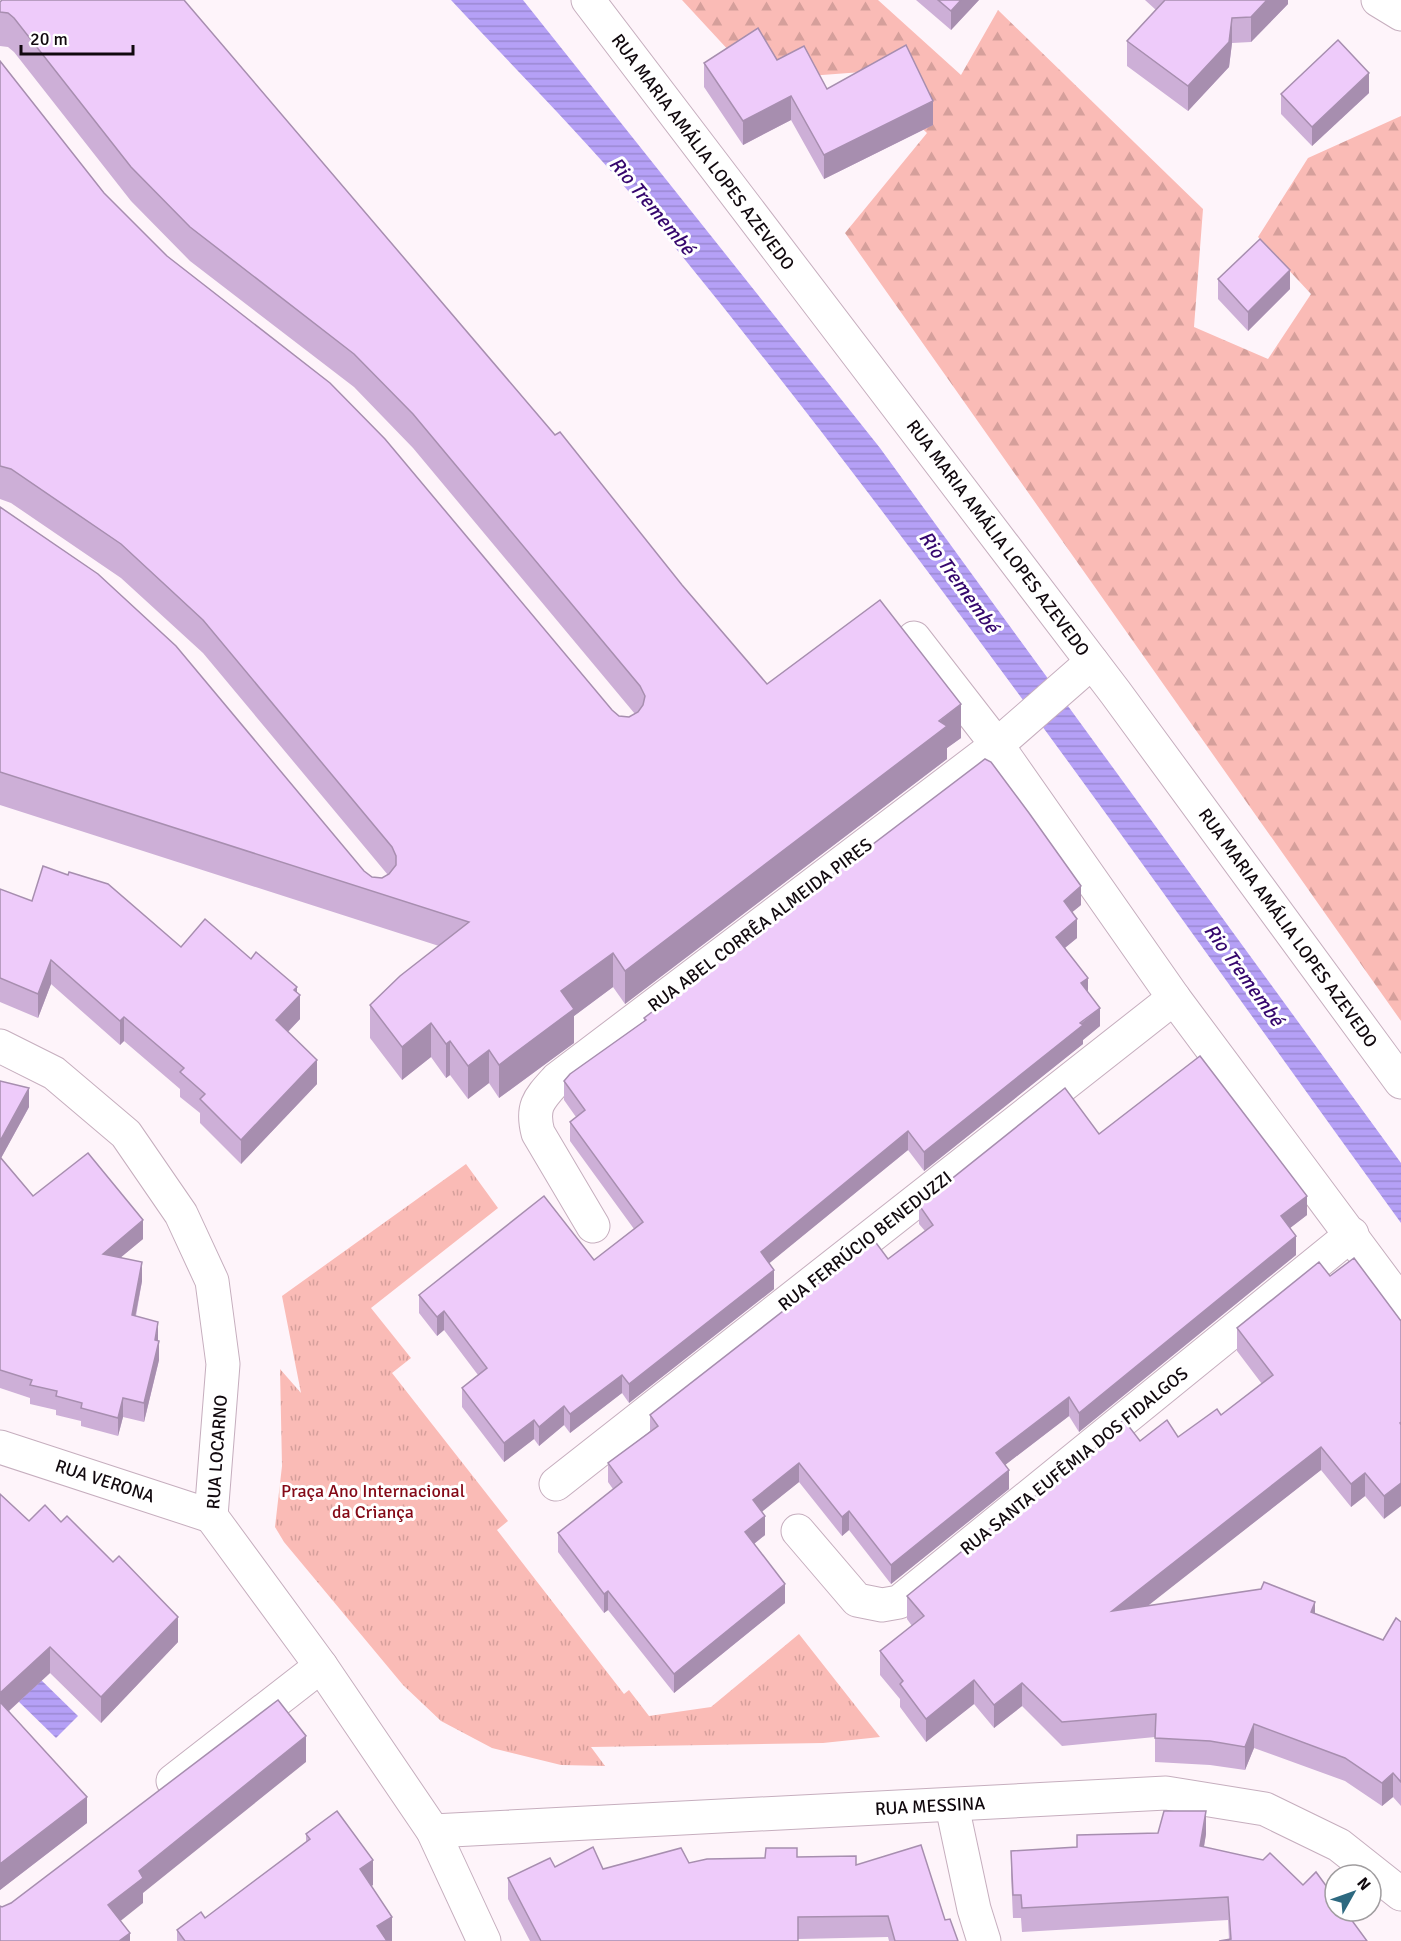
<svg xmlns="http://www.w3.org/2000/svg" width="1401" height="1941" viewBox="0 0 1401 1941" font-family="Signika,sans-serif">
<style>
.forest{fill:url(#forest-firs)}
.park{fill:url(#park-tufts)}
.water{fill:url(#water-rules)}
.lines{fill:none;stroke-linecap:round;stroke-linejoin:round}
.minor-casing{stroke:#c6aebe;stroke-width:35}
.major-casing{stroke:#c6aebe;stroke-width:35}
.minor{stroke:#fff;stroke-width:33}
.major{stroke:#fff;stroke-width:33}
.wall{fill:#cdafd7}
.shaded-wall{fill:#a78eaf}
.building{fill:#eecbfa;stroke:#a78eaf;stroke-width:1.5}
.labels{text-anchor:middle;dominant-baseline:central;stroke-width:6;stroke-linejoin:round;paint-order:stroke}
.street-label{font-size:18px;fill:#11090e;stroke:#fff}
.park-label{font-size:18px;fill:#840916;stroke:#fff}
.water-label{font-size:20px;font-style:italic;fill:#35066d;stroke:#fff}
</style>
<defs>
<pattern id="forest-firs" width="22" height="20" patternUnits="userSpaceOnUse" patternTransform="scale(1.5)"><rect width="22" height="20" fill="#fabbb6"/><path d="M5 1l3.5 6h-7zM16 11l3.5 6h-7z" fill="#d59f9b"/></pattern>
<pattern id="park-tufts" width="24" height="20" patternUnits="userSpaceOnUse" patternTransform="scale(1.5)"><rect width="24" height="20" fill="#fabbb6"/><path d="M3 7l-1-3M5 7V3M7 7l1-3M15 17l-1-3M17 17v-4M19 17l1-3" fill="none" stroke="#d59f9b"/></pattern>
<pattern id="water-rules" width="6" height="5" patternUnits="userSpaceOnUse" patternTransform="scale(1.5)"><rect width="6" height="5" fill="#b5a0f6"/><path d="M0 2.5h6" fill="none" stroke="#9b88d2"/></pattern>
</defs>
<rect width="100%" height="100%" fill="#fef4fa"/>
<!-- forest -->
<path class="forest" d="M 682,0 L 878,0 L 961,75 L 998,10 L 1203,209 L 1194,327 L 1268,359 L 1311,294 L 1258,237 L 1308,158 L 1401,116 L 1401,1021 L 845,233 L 927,133 L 862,72 L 756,80 Z"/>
<!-- park -->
<path class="park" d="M 466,1164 L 498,1208 L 371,1308 L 411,1358 L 392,1373 L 508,1521 L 497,1530 L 624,1694 L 629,1690 L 649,1716 L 711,1707 L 799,1634 L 880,1737 L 823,1743 L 591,1747 L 605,1766 L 561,1765 L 492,1748 L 441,1721 L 403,1685 L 284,1542 L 275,1527 L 282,1466 L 280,1369 L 301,1393 L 282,1296 Z"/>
<!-- water -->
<g class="water">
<path d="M 451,0 L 523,0 L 880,448 L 1401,1163 L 1401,1223 C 1151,878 908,528 636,200 C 578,131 512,66 451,0 Z"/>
<path d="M 36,1675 L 78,1716 L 56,1738 L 14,1697 Z"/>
</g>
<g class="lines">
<defs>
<g id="minor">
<path d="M 1378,0 L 1401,14"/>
<path d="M 914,638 L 997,745 L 1174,998 L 1401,1303"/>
<path d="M 0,1046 L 54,1073 L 126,1134 L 181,1214 L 212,1281 L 223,1364 L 211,1516 L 321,1666 L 433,1831 L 484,1941"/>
<path d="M 593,1226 L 538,1133 C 531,1106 539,1099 557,1079 L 997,745 L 1092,662"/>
<path d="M 0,1447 L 211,1516"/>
<path d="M 556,1484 L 1174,998"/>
<path d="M 798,1531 L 857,1600 L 882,1605 L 899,1602 L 1352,1234"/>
<path d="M 173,1781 L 321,1666"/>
<path d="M 952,1806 L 974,1909 L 984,1941"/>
<path d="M 433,1831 L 1166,1793 L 1265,1809 L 1339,1845 L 1401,1894"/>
</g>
<path id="major" d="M 588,0 L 1115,692 L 1401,1082"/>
</defs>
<!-- minor casing -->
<use href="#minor" class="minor-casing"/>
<!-- major casing -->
<use href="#major" class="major-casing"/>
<!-- minor -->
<use href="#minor" class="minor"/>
<!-- major -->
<use href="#major" class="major"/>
</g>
<!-- wall -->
<g class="wall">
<path d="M 916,0 L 979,0 L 951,30 Z"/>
<path d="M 1145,0 L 1288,0 L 1288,4 L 1251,42 L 1232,43 L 1229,67 L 1188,111 L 1127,66 L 1127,41 L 1156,10 Z"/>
<path d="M 0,2 L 682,585 L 767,684 L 961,738 L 947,748 L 947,759 L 625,1004 L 613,987 L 574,1016 L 574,1043 L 499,1098 L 489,1083 L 468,1099 L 450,1075 L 446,1078 L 431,1057 L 402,1080 L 370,1038 L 370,1005 L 439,946 L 0,805 L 0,507 L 364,871 L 372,877 L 382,878 L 388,875 L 203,653 L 121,578 L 11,503 L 0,499 L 0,61 L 104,193 L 612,710 L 619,716 L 629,717 L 635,714 L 413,448 L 354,387 L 190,261 L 131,201 L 14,52 L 8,47 L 0,46 Z"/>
<path d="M 777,60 L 827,89 L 933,125 L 824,179 L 791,120 L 743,145 L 704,87 L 704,63 Z"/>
<path d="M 1369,93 L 1312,146 L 1281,114 L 1281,94 Z"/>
<path d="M 1218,279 L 1290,289 L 1248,331 L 1218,299 Z"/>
<path d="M 0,889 L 32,901 L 181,947 L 251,959 L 297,992 L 300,1019 L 288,1032 L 317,1084 L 241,1164 L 200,1123 L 200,1113 L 180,1097 L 180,1089 L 124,1041 L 120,1045 L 51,984 L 38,1018 L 0,1002 Z"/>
<path d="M 1081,905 L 1072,912 L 1077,938 L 1065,948 L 1088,993 L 1100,1026 L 1083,1040 L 1083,1044 L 924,1171 L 908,1150 L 769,1263 L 774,1289 L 629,1403 L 622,1393 L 570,1433 L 564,1425 L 539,1446 L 534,1439 L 504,1462 L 462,1407 L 462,1388 L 478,1375 L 444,1330 L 437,1336 L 419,1313 L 419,1295 L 594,1260 L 634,1229 L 570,1141 L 570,1122 L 576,1117 L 564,1100 L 564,1081 L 644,1021 L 644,1018 Z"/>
<path d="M 0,1081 L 29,1107 L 1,1158 L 33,1196 L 143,1239 L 120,1258 L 142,1281 L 136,1316 L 158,1341 L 159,1360 L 144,1422 L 123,1417 L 118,1436 L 81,1426 L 81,1421 L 56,1415 L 56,1410 L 30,1404 L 30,1398 L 0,1388 Z"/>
<path d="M 1099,1134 L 1307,1215 L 1290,1228 L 1296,1255 L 1079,1432 L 1069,1416 L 1005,1465 L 1009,1489 L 891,1584 L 849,1530 L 842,1536 L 799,1482 L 762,1511 L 765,1535 L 754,1544 L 785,1603 L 674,1693 L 608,1610 L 604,1613 L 558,1552 L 558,1533 L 613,1489 L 608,1482 L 608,1463 L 650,1432 L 650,1415 L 888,1259 L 925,1231 L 919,1224 L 919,1205 Z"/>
<path d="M 1330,1276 L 1401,1321 L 1384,1519 L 1365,1496 L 1351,1507 L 1321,1470 L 1148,1605 L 1315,1614 L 1383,1640 L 1401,1622 L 1401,1806 L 1393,1797 L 1382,1806 L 1345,1781 L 1254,1748 L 1245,1770 L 1210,1765 L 1155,1762 L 1155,1737 L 1062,1746 L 1022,1706 L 994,1728 L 974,1704 L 926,1742 L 900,1707 L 900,1699 L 880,1675 L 880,1651 L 912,1626 L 907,1619 L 907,1596 L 1099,1445 L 1099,1440 L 1140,1441 L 1178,1437 L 1221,1415 L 1262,1384 L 1237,1351 L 1237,1328 Z"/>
<path d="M 0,1494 L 29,1521 L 178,1642 L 101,1723 L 50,1673 L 9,1711 L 87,1823 L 0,1890 Z"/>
<path d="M 306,1834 L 373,1885 L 371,1886 L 392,1941 L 177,1941 L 177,1930 L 205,1918 L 306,1842 Z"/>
<path d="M 1206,1834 L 1204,1847 L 1335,1898 L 1229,1940 L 1228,1920 L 1022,1932 L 1021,1918 L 1013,1918 L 1011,1874 L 1011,1851 L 1077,1847 Z"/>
<path d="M 797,1857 L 856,1865 L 945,1920 L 958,1941 L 889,1941 L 888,1937 L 798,1939 L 798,1941 L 530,1941 L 508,1899 L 508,1878 L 555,1867 L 603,1869 L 689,1863 Z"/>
</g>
<!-- shaded-wall -->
<g class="shaded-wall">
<path d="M 961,0 L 979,0 L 951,30 L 951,11 Z"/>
<path d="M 1267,0 L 1288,0 L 1288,4 L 1251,42 L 1251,17 Z"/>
<path d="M 1232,18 L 1232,43 L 1229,67 L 1188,111 L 1188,86 Z"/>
<path d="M 1369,73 L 1369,93 L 1312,146 L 1312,127 Z"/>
<path d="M 791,96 L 791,120 L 743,145 L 743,121 Z"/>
<path d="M 933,101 L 933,125 L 824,179 L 824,155 Z"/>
<path d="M 1290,270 L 1290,289 L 1248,331 L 1248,312 Z"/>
<path d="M 961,704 L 961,738 L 947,748 L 947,759 L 625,1004 L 625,971 Z"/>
<path d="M 1081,886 L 1081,905 L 1064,919 L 1064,901 Z"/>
<path d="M 1077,919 L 1077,938 L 1056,955 L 1056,937 Z"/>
<path d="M 613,953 L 613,987 L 574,1016 L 574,1043 L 499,1098 L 499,1065 L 561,991 Z"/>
<path d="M 51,960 L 51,984 L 38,1018 L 38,994 Z"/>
<path d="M 1088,978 L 1088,996 L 1081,983 Z"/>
<path d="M 297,987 L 297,998 L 300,995 L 300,1019 L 276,1044 L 276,1020 L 294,990 Z"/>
<path d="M 1100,1008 L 1100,1026 L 1083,1040 L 1083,1044 L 924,1171 L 924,1152 Z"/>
<path d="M 124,1017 L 124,1041 L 120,1045 L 120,1021 Z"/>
<path d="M 431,1023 L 431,1057 L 402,1080 L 402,1047 Z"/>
<path d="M 450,1041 L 450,1075 L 446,1078 L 446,1044 Z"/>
<path d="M 489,1050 L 489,1083 L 468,1099 L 468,1066 Z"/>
<path d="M 317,1060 L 317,1084 L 241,1164 L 241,1140 Z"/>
<path d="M 29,1088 L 29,1107 L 0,1160 L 0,1141 Z"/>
<path d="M 908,1131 L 908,1150 L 761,1270 L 761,1252 Z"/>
<path d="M 1307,1196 L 1307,1215 L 1281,1235 L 1281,1216 Z"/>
<path d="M 143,1220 L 143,1239 L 103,1272 L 103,1254 Z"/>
<path d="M 1296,1236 L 1296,1255 L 1079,1432 L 1079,1413 Z"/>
<path d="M 142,1262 L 142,1281 L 132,1333 L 132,1315 Z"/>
<path d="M 774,1270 L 774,1289 L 629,1403 L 629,1384 Z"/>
<path d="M 444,1311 L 444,1330 L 437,1336 L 437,1317 Z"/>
<path d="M 158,1322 L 158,1340 L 155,1358 L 155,1340 Z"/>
<path d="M 159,1341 L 159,1360 L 144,1422 L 144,1403 Z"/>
<path d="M 622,1375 L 622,1393 L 570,1433 L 570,1414 Z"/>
<path d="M 1069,1397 L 1069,1416 L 996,1472 L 996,1453 Z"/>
<path d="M 123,1398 L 123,1417 L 118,1436 L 118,1418 Z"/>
<path d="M 564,1406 L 564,1425 L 539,1446 L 539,1427 Z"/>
<path d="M 534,1420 L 534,1439 L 504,1462 L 504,1443 Z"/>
<path d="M 1321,1447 L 1321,1470 L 1112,1634 L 1112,1611 Z"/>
<path d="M 799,1463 L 799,1482 L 753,1519 L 753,1500 Z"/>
<path d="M 1009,1470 L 1009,1489 L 891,1584 L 891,1565 Z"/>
<path d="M 1365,1473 L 1365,1496 L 1351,1507 L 1351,1484 Z"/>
<path d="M 1401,1483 L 1401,1506 L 1384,1519 L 1384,1496 Z"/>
<path d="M 849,1511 L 849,1530 L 842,1536 L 842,1517 Z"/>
<path d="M 765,1516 L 765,1535 L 745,1551 L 745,1532 Z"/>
<path d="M 785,1584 L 785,1603 L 674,1693 L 674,1674 Z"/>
<path d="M 608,1591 L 608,1610 L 604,1613 L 604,1594 Z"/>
<path d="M 1315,1602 L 1315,1625 L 1311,1612 Z"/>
<path d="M 178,1617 L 178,1642 L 101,1723 L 101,1697 Z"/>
<path d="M 50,1647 L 50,1673 L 0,1719 L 0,1693 Z"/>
<path d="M 974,1680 L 974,1704 L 926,1742 L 926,1719 Z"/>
<path d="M 1022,1683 L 1022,1706 L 994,1728 L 994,1705 Z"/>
<path d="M 1254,1724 L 1254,1748 L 1245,1770 L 1245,1747 Z"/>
<path d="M 306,1736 L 306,1762 L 143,1893 L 143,1903 L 108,1931 L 108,1905 L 139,1871 Z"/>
<path d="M 1393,1773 L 1393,1797 L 1382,1806 L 1382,1783 Z"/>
<path d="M 87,1797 L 87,1823 L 0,1890 L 0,1864 Z"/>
<path d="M 1206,1811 L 1206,1834 L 1200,1869 L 1200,1846 Z"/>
<path d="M 373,1860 L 373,1885 L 360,1894 L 360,1869 Z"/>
<path d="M 392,1917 L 392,1941 L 377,1941 L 377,1926 Z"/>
<path d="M 130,1933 L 130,1941 L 119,1941 Z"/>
</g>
<!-- building -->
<g class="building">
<path d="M 2,0 L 184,0 L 555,435 L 560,432 L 682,585 L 767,684 L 880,600 L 961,704 L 939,721 L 947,726 L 625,971 L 613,953 L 561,991 L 574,1009 L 499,1065 L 489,1050 L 468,1066 L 450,1041 L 446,1044 L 431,1023 L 402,1047 L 370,1005 L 400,976 L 469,922 L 0,772 L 0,507 L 98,574 L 176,646 L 364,871 L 372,877 L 382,878 L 389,874 L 396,865 L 396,856 L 392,847 L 203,620 L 121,544 L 11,469 L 0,466 L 0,61 L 104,193 L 167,256 L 330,383 L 385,439 L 612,710 L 619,716 L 629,717 L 638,712 L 643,705 L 645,696 L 640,686 L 413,414 L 354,354 L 190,227 L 131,167 L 14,18 L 8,13 L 0,12 L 0,2 Z"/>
<path d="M 938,0 L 961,0 L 951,11 Z"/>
<path d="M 1165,0 L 1267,0 L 1251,17 L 1232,18 L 1229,42 L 1188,86 L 1127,41 Z"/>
<path d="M 758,28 L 777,60 L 804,46 L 827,89 L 906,45 L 933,101 L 824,155 L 791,96 L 743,121 L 704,63 Z"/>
<path d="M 1338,40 L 1369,73 L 1312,127 L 1281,94 Z"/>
<path d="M 1260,239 L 1290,270 L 1248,312 L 1218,279 Z"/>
<path d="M 985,759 L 991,762 L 1029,813 L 1081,886 L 1064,901 L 1077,919 L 1056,937 L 1088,978 L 1081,983 L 1100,1008 L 1080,1023 L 1083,1025 L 924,1152 L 908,1131 L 761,1252 L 774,1270 L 629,1384 L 622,1375 L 570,1414 L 564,1406 L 539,1427 L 534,1420 L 504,1443 L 462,1388 L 487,1368 L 444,1311 L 437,1317 L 419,1295 L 544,1196 L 594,1260 L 643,1222 L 570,1122 L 585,1110 L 564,1081 L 570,1074 L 646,1020 L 644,1018 Z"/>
<path d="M 43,866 L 68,875 L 69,872 L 108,884 L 181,947 L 205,919 L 251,959 L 256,952 L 297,987 L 294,990 L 300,995 L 276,1020 L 317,1060 L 241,1140 L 200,1099 L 205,1094 L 180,1072 L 184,1068 L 124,1017 L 120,1021 L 51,960 L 38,994 L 0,978 L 0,889 L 32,901 Z"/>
<path d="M 1200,1056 L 1307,1196 L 1281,1216 L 1296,1236 L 1079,1413 L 1069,1397 L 996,1453 L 1009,1470 L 891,1565 L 849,1511 L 842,1517 L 799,1463 L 753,1500 L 765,1516 L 745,1532 L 785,1584 L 674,1674 L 608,1591 L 604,1594 L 558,1533 L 622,1482 L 608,1463 L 658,1426 L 650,1415 L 874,1240 L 888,1259 L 933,1225 L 919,1205 L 1065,1088 L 1099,1134 Z"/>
<path d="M 0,1081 L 29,1088 L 0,1141 Z"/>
<path d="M 88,1153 L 143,1220 L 103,1254 L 142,1262 L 132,1315 L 158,1322 L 155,1340 L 159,1341 L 144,1403 L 123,1398 L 118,1418 L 81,1408 L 82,1403 L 56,1396 L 57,1391 L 30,1385 L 32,1380 L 0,1370 L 0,1157 L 33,1196 Z"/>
<path d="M 1354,1258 L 1401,1321 L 1401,1422 L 1400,1423 L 1401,1425 L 1401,1483 L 1384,1496 L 1365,1473 L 1351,1484 L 1321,1447 L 1112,1611 L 1261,1589 L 1264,1582 L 1315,1602 L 1311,1612 L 1383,1640 L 1396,1618 L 1401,1622 L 1401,1782 L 1393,1773 L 1382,1783 L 1345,1758 L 1254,1724 L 1245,1747 L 1210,1741 L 1155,1738 L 1156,1714 L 1062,1722 L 1022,1683 L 994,1705 L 974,1680 L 926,1719 L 900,1684 L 903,1681 L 880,1651 L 924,1616 L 907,1596 L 1031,1495 L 1033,1498 L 1101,1444 L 1099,1440 L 1124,1420 L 1140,1441 L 1167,1420 L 1178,1437 L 1217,1409 L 1221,1415 L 1273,1375 L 1237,1328 L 1319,1262 L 1330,1276 Z"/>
<path d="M 0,1494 L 29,1521 L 45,1505 L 61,1522 L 67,1516 L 113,1562 L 119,1556 L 178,1617 L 101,1697 L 50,1647 L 0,1693 Z"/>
<path d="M 278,1700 L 306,1736 L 139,1871 L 143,1878 L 108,1905 L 130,1933 L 119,1941 L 0,1941 L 0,1906 L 2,1907 L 11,1903 Z"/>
<path d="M 0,1702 L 87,1797 L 0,1864 Z"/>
<path d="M 337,1811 L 373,1860 L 360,1869 L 392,1917 L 377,1926 L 387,1941 L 185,1941 L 177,1930 L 201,1912 L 205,1918 L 310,1839 L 306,1834 Z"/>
<path d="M 1164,1811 L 1206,1811 L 1200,1846 L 1263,1860 L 1270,1853 L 1303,1885 L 1316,1872 L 1335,1898 L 1335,1911 L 1345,1911 L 1367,1941 L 1219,1941 L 1231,1939 L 1228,1897 L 1022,1908 L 1021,1895 L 1013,1895 L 1011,1851 L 1077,1847 L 1077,1835 L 1158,1833 Z"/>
<path d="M 921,1845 L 945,1920 L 950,1919 L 958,1941 L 895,1941 L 888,1916 L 798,1917 L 798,1941 L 541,1941 L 508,1878 L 550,1858 L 555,1867 L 593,1847 L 603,1869 L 681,1848 L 689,1863 L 707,1859 L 765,1858 L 766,1848 L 797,1848 L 797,1857 L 856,1856 L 856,1865 Z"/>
</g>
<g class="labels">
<!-- street labels -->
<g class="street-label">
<text transform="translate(703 152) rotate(53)">RUA MARIA AMÁLIA LOPES AZEVEDO</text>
<text transform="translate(998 538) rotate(53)">RUA MARIA AMÁLIA LOPES AZEVEDO</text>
<text transform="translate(760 925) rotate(-37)">RUA ABEL CORRÊA ALMEIDA PIRES</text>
<text transform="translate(1288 928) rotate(54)">RUA MARIA AMÁLIA LOPES AZEVEDO</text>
<text transform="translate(865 1241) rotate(-38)">RUA FERRÚCIO BENEDUZZI</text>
<text transform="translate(217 1452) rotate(-86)">RUA LOCARNO</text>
<text transform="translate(1074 1461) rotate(-39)">RUA SANTA EUFÊMIA DOS FIDALGOS</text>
<text transform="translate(105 1481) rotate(18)">RUA VERONA</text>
<text transform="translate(930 1806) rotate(-3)">RUA MESSINA</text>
</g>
<!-- park labels -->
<g class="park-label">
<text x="373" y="1491">Praça Ano Internacional<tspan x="373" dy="21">da Criança</tspan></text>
</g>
<!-- water labels -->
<g class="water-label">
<text transform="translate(652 206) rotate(50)">Rio Tremembé</text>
<text transform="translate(959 582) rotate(54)">Rio Tremembé</text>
<text transform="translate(1244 975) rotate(54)">Rio Tremembé</text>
</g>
</g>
<!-- north arrow -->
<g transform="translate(1353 1893) rotate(50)"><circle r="28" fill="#ffffff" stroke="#a09d9f" stroke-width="1.5"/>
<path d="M0-4.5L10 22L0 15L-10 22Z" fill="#2d6980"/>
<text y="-9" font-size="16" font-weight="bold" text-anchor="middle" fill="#11090e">N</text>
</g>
<!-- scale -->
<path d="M21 45v9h112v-9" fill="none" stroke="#11090e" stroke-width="3"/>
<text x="30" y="45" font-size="18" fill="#11090e" stroke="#ffffff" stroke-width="4.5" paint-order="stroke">20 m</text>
</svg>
